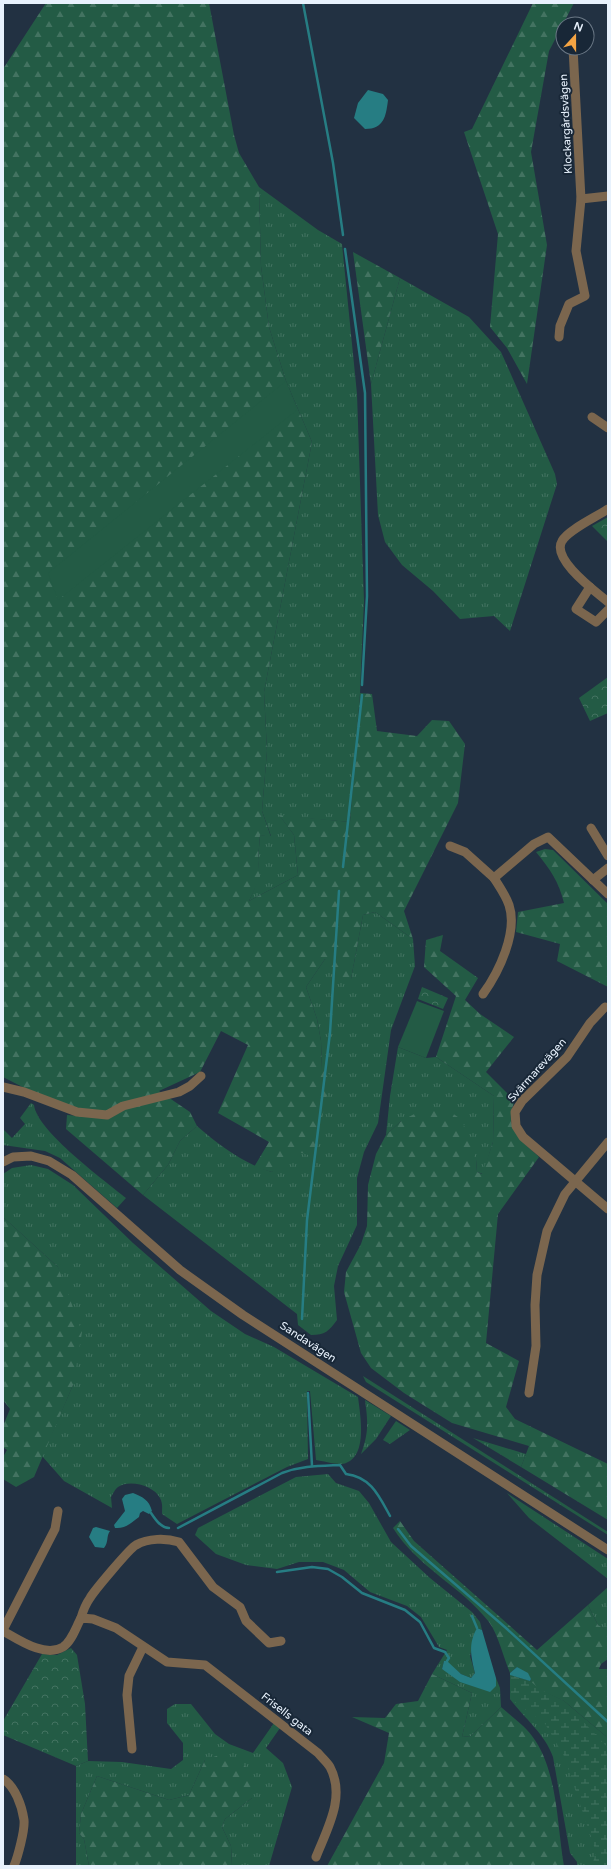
<svg xmlns="http://www.w3.org/2000/svg" width="611" height="1869" viewBox="0 0 611 1869" font-family="'Varela Round',sans-serif">
<style>
.grass{fill:url(#grass-tufts)}
.forest{fill:url(#forest-firs)}
.wetland{fill:url(#wetland-marsh)}
.park{fill:url(#park-crowns)}
.garden{fill:#235b45}
.water{fill:#267d83}
.lines{fill:none;stroke-linecap:round;stroke-linejoin:round}
.stream{stroke:#267d83;stroke-width:2.5}
.minor{stroke:#7b664e;stroke-width:9}
.labels{text-anchor:middle;dominant-baseline:central;stroke-width:4;stroke-linejoin:round;paint-order:stroke}
.street-label{font-size:11px;fill:#e8f2fd;stroke:#182737}
</style>
<defs>
<pattern id="grass-tufts" width="24" height="20" patternUnits="userSpaceOnUse"><rect width="24" height="20" fill="#235b45"/><path d="M3 7l-1-3M5 7V3M7 7l1-3M15 17l-1-3M17 17v-4M19 17l1-3" fill="none" stroke="#437361"/></pattern>
<pattern id="forest-firs" width="22" height="20" patternUnits="userSpaceOnUse"><rect width="22" height="20" fill="#235b45"/><path d="M5 1l3.5 6h-7zM16 11l3.5 6h-7z" fill="#437361"/></pattern>
<pattern id="wetland-marsh" width="20" height="14" patternUnits="userSpaceOnUse"><rect width="20" height="14" fill="#235b45"/><path d="M1 5h8M5 5V1M11 12h8M15 12V8" fill="none" stroke="#437361"/></pattern>
<pattern id="park-crowns" width="20" height="18" patternUnits="userSpaceOnUse"><rect width="20" height="18" fill="#235b45"/><path d="M2 6a3 3 0 1 1 6 0M12 15a3 3 0 1 1 6 0" fill="none" stroke="#437361"/></pattern>
</defs>
<rect width="100%" height="100%" fill="#223142"/>
<!-- grass -->
<g class="grass">
<path d="M 259,187 L 318,230 L 342,244 L 357,394 L 364,601 L 360,693 L 350,822 L 280,816 L 294,835 L 298,875 L 249,901 L 259,878 L 258,860 L 260,835 L 271,836 L 262,811 L 267,751 L 264,692 L 312,442 L 286,381 L 269,327 L 261,266 Z"/>
<path d="M 400,278 L 469,317 L 501,352 L 555,474 L 557,484 L 510,631 L 494,616 L 460,619 L 433,591 L 402,565 L 385,542 L 378,515 L 371,384 Z"/>
<path d="M 375,912 L 413,939 L 415,966 L 391,1030 L 378,1123 L 364,1152 L 357,1178 L 357,1225 L 338,1266 L 334,1286 L 337,1320 C 329,1331 325,1335 311,1335 L 298,1325 L 297,1314 L 143,1195 L 168,1165 L 180,1141 L 197,1126 C 219,1145 244,1164 272,1172 L 322,1070 L 321,1041 L 317,1019 L 306,987 L 325,959 L 351,979 L 363,915 Z"/>
<path d="M 398,1047 L 426,1058 L 436,1057 L 494,1096 L 493,1142 L 483,1174 L 477,1172 L 476,1159 L 401,1121 L 386,1135 L 390,1096 Z"/>
<path d="M 31,1103 L 34,1105 C 37,1131 104,1180 126,1198 L 117,1208 L 60,1158 L 45,1151 L 3,1145 L 3,1129 L 12,1138 L 25,1124 L 20,1118 Z"/>
<path d="M 31,1165 L 48,1169 L 73,1185 L 133,1243 L 211,1311 L 245,1334 L 274,1347 L 358,1397 C 360,1414 368,1455 346,1463 C 339,1466 324,1461 316,1460 L 310,1391 L 307,1391 L 308,1459 L 287,1467 L 177,1524 L 162,1514 C 162,1508 163,1504 160,1498 C 154,1486 130,1479 118,1487 C 115,1489 113,1494 111,1497 L 112,1508 L 64,1481 L 42,1456 L 73,1385 L 58,1267 L 3,1217 L 3,1174 L 12,1168 Z"/>
<path d="M 363,1376 L 608,1532 L 608,1535 L 366,1382 Z"/>
<path d="M 365,1400 L 391,1416 L 376,1439 L 361,1454 C 369,1433 368,1422 365,1400 Z"/>
<path d="M 396,1421 L 410,1430 L 390,1444 L 383,1440 Z"/>
<path d="M 473,1438 L 526,1454 L 521,1467 Z"/>
<path d="M 328,1474 L 336,1483 L 359,1491 L 369,1503 L 391,1542 L 430,1578 L 472,1612 L 480,1622 L 482,1630 L 477,1628 L 470,1656 L 475,1673 L 471,1678 L 461,1674 L 444,1661 L 442,1669 L 496,1686 L 496,1678 L 500,1688 L 501,1707 L 471,1736 L 462,1737 L 472,1693 L 432,1674 L 447,1650 L 439,1647 L 421,1617 L 407,1606 L 370,1592 L 344,1570 L 323,1562 L 299,1562 L 277,1569 L 246,1565 L 216,1554 L 195,1535 L 198,1528 L 296,1477 Z"/>
<path d="M 507,1493 L 608,1559 L 608,1579 L 529,1518 Z"/>
<path d="M 608,1587 L 608,1631 L 607,1631 L 598,1625 L 588,1605 Z"/>
<path d="M 510,1675 L 530,1681 L 541,1690 L 564,1701 L 608,1738 L 608,1866 L 577,1866 L 577,1862 L 570,1853 L 553,1757 C 545,1734 525,1719 510,1699 Z"/>
<path d="M 175,1704 L 191,1704 L 215,1734 L 229,1744 L 253,1753 L 274,1723 L 280,1728 L 266,1748 L 283,1763 L 292,1787 L 269,1866 L 232,1866 L 231,1846 L 222,1827 L 225,1819 L 252,1798 L 205,1760 L 189,1795 L 169,1800 L 97,1776 L 81,1814 L 79,1833 L 84,1839 L 89,1866 L 76,1866 L 76,1766 L 88,1761 L 122,1762 L 171,1769 L 183,1760 L 183,1743 L 167,1723 L 167,1709 Z"/>
</g>
<!-- forest -->
<g class="forest">
<path d="M 46,3 L 209,3 L 234,135 L 239,153 L 259,187 L 261,266 L 269,327 L 286,381 L 312,442 L 264,692 L 267,751 L 262,811 L 271,837 L 260,835 L 258,860 L 260,878 L 249,901 L 298,875 L 294,835 L 279,815 L 350,822 L 360,693 L 372,694 L 377,731 L 417,736 L 432,720 L 449,721 L 465,744 L 458,803 L 404,911 L 413,939 L 375,912 L 363,915 L 351,979 L 335,978 L 325,959 L 306,987 L 317,1019 L 321,1041 L 322,1070 L 330,1075 L 315,1157 L 292,1150 L 272,1172 L 254,1167 L 269,1142 L 218,1113 L 248,1045 L 221,1031 L 200,1072 L 159,1091 L 190,1112 L 197,1126 L 180,1141 L 168,1165 L 143,1195 L 66,1129 L 67,1115 L 102,1118 L 42,1097 L 3,1077 L 3,69 Z"/>
<path d="M 533,3 L 574,3 L 549,51 L 531,152 L 547,245 L 527,384 L 507,348 L 490,327 L 498,234 L 464,132 L 472,129 Z"/>
<path d="M 353,252 L 400,278 L 371,384 Z"/>
<path d="M 545,849 L 553,850 L 608,904 L 608,987 L 557,961 L 560,944 L 516,932 L 518,912 L 564,903 C 559,882 550,869 536,852 Z"/>
<path d="M 443,935 L 440,951 L 478,978 L 465,1000 L 480,1014 L 514,1037 L 486,1072 L 515,1101 C 502,1127 522,1141 539,1157 L 498,1214 L 486,1343 L 519,1361 L 506,1407 L 515,1419 L 608,1464 L 608,1520 L 521,1467 L 529,1446 L 452,1423 L 404,1393 L 371,1368 L 361,1353 L 344,1292 L 346,1272 L 361,1244 L 367,1226 L 368,1185 L 376,1154 L 386,1135 L 401,1121 L 420,1111 L 448,1110 L 462,1120 L 476,1159 L 477,1172 L 482,1174 L 493,1142 L 494,1096 L 436,1057 L 456,996 L 424,967 L 426,940 Z"/>
<path d="M 3,1217 L 58,1267 L 82,1332 L 73,1385 L 34,1477 L 16,1487 L 3,1479 L 3,1457 L 7,1450 L 3,1447 L 3,1426 L 10,1409 L 3,1400 Z"/>
<path d="M 400,1521 L 414,1541 L 537,1650 L 588,1605 L 598,1625 L 608,1631 L 608,1659 L 601,1664 L 599,1669 L 608,1669 L 608,1738 L 564,1701 L 540,1690 L 530,1681 L 531,1679 L 517,1667 L 510,1673 C 504,1659 498,1634 489,1622 C 461,1586 417,1567 393,1528 Z"/>
<path d="M 432,1674 L 472,1693 L 462,1737 L 471,1736 L 501,1707 C 511,1716 524,1725 532,1736 C 558,1770 557,1826 564,1866 L 327,1866 L 384,1763 L 389,1733 L 352,1717 L 385,1718 L 396,1704 L 418,1701 Z"/>
<path d="M 219,1755 C 244,1759 258,1772 252,1798 L 225,1819 L 222,1827 L 231,1846 L 232,1866 L 89,1866 L 84,1839 L 79,1833 L 81,1814 L 97,1776 L 169,1800 L 189,1795 L 205,1760 Z"/>
</g>
<!-- wetland -->
<path class="wetland" d="M 510,1675 L 530,1681 L 541,1690 L 564,1701 L 608,1748 L 608,1866 L 592,1866 L 596,1852 L 564,1756 L 544,1722 L 510,1699 Z"/>
<!-- park -->
<g class="park">
<path d="M 608,517 L 608,542 L 592,526 Z"/>
<path d="M 608,677 L 608,713 L 590,721 L 579,698 Z"/>
<path d="M 422,987 L 448,998 L 443,1009 L 418,999 Z"/>
<path d="M 71,1648 L 77,1655 L 85,1704 L 88,1761 L 76,1766 L 3,1735 L 3,1721 L 42,1654 L 57,1655 Z"/>
</g>
<!-- garden -->
<g class="garden">
<path d="M 286,381 L 297,410 L 58,600 L 48,573 Z"/>
<path d="M 417,1001 L 444,1011 L 426,1058 L 398,1047 Z"/>
</g>
<!-- water -->
<g class="water">
<path d="M 368,90 L 383,94 L 388,100 C 386,116 384,129 365,129 L 354,118 L 358,103 Z"/>
<path d="M 133,1493 C 143,1497 149,1500 152,1511 L 149,1514 L 143,1511 L 140,1513 L 139,1517 C 131,1523 125,1529 115,1528 L 114,1525 L 125,1511 L 122,1499 L 125,1495 Z"/>
<path d="M 96,1527 L 110,1531 C 106,1536 109,1542 104,1548 L 95,1547 L 89,1537 L 93,1528 Z"/>
<path d="M 477,1628 L 482,1630 L 496,1678 L 496,1686 L 490,1692 L 460,1682 L 442,1669 L 444,1661 L 447,1661 L 461,1674 L 471,1678 L 475,1673 C 471,1656 468,1644 477,1628 Z"/>
<path d="M 517,1667 L 528,1673 L 531,1679 L 530,1681 L 510,1675 L 510,1673 Z"/>
</g>
<g class="lines">
<!-- stream -->
<g class="stream">
<path d="M 303,3 L 333,163 L 343,235"/>
<path d="M 345,249 L 365,393 L 367,596 L 362,685"/>
<path d="M 343,867 L 362,695"/>
<path d="M 302,1319 L 307,1220 L 330,1033 L 339,891"/>
<path d="M 308,1393 L 312,1466"/>
<path d="M 151,1513 C 155,1519 161,1528 169,1528"/>
<path d="M 178,1528 L 282,1473 C 301,1466 319,1466 340,1465 L 346,1474 C 371,1477 379,1496 390,1516"/>
<path d="M 398,1529 L 411,1546 L 506,1628 L 608,1722"/>
<path d="M 277,1572 L 312,1567 L 328,1569 L 342,1577 L 362,1593 L 405,1610 L 420,1622 L 434,1648 L 445,1652 L 449,1658 L 447,1661"/>
<path d="M 472,1616 L 477,1628"/>
</g>
<!-- minor -->
<g class="minor">
<path d="M 581,199 L 608,196"/>
<path d="M 559,337 L 560,326 L 569,304 L 585,296 L 576,251 L 581,199 L 573,48"/>
<path d="M 592,417 L 608,428"/>
<path d="M 608,509 C 596,517 568,530 562,541 C 551,559 595,591 608,602"/>
<path d="M 590,587 L 576,609 L 596,622 L 608,610"/>
<path d="M 591,828 L 608,856"/>
<path d="M 450,846 L 465,852 L 494,878"/>
<path d="M 593,880 L 608,868"/>
<path d="M 483,994 C 499,972 518,932 509,905 C 506,896 499,886 494,878 L 534,844 L 548,837 L 608,894"/>
<path d="M 605,1007 L 590,1023 L 567,1057 L 522,1101 L 515,1112 L 516,1126 L 523,1137 L 608,1209"/>
<path d="M 3,1087 L 24,1092 L 77,1112 L 107,1115 L 123,1106 L 179,1092 L 190,1086 L 201,1076"/>
<path d="M 3,1162 L 13,1157 L 31,1156 L 49,1161 L 72,1175 L 180,1270 L 243,1315 L 608,1550"/>
<path d="M 529,1393 L 536,1346 L 535,1305 L 537,1275 L 547,1231 L 565,1194 L 608,1142"/>
<path d="M 81,1618 C 83,1611 85,1605 90,1598 C 94,1591 130,1548 136,1545 C 148,1538 166,1538 179,1542 L 213,1587 L 240,1607 L 246,1621 L 269,1643 L 281,1641"/>
<path d="M 3,1630 L 55,1529 L 58,1511"/>
<path d="M 3,1631 C 19,1640 45,1658 63,1647 C 72,1641 76,1627 81,1618 L 93,1619 L 116,1628 L 167,1662 L 205,1665 L 318,1753 C 322,1758 327,1762 330,1767 C 346,1797 327,1829 316,1857"/>
<path d="M 132,1749 L 127,1695 L 129,1676 L 143,1647"/>
<path d="M 3,1779 C 15,1786 22,1806 24,1820 C 25,1830 18,1856 14,1866"/>
</g>
</g>
<g class="labels">
<!-- street labels -->
<g class="street-label">
<text transform="translate(566 124) rotate(-93)">Klockargårdsvägen</text>
<text transform="translate(537 1070) rotate(-48)">Svärmarevägen</text>
<text transform="translate(308 1342) rotate(33)">Sandavägen</text>
<text transform="translate(287 1714) rotate(38)">Frisells gata</text>
</g>
</g>
<!-- border -->
<rect width="611" height="1869" fill="none" stroke="#e8f2fd" stroke-width="8"/>
<!-- north arrow -->
<g transform="translate(575 36) rotate(21)"><circle r="19" fill="#182737" stroke="#6b7886"/>
<path d="M0-3L7 15L0 10L-7 15Z" fill="#f4a443"/>
<text y="-6" font-size="11" font-weight="bold" text-anchor="middle" fill="#e8f2fd">N</text>
</g>
</svg>
